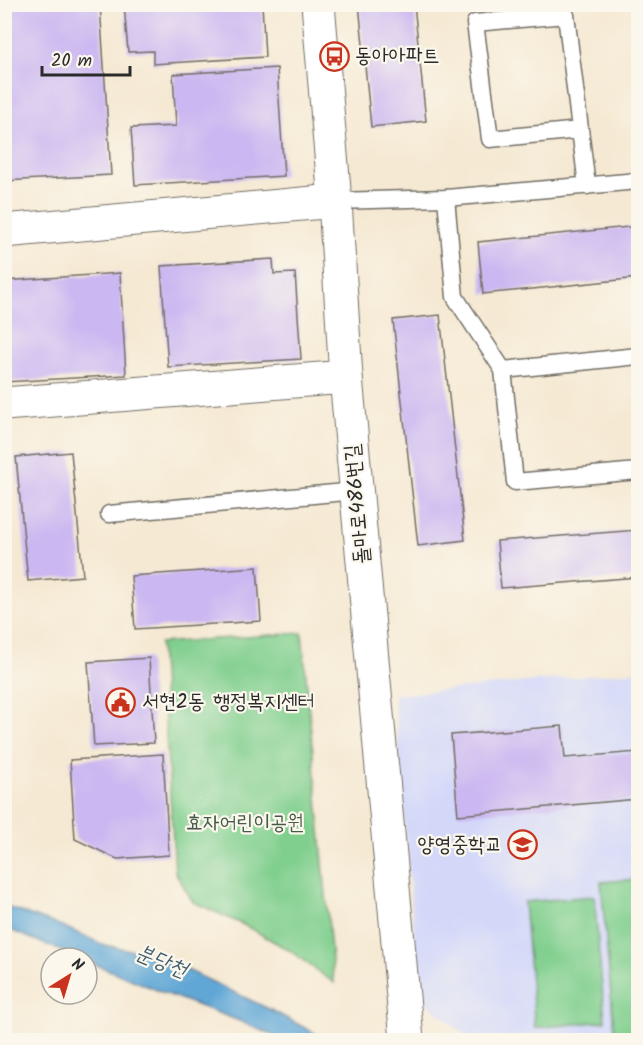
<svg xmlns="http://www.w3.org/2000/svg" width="643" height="1045" viewBox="0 0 643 1045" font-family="Kalam,'Poor Story',sans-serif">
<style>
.built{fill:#d3d8f9}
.green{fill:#80cf8e;stroke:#567d5c;stroke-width:1.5}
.water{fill:#60a7d6;stroke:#466980;stroke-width:1.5}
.building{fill:#cbb7f1}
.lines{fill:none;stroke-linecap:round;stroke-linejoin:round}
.lane-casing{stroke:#726e66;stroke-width:19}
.street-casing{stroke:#726e66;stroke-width:35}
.lane{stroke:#fff;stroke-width:16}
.street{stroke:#fff;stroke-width:33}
.labels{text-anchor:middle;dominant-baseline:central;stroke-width:4.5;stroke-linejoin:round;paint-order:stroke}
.poi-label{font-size:21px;fill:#2b2b2b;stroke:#fbf7ec;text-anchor:start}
.street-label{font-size:21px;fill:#2b2b2b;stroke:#fbf7ec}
.park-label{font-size:21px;fill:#445c49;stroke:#fbf7ec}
.water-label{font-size:22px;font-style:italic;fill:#405d6f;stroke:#fbf7ec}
</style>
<rect width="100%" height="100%" fill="#fbf7ec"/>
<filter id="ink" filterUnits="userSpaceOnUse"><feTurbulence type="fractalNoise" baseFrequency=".0167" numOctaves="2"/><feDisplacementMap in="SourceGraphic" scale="12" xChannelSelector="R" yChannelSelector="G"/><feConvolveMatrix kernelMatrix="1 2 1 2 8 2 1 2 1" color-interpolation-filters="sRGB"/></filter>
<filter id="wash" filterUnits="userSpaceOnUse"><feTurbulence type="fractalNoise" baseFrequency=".008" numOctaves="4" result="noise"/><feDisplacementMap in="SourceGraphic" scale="24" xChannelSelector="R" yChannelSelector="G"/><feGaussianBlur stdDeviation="1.35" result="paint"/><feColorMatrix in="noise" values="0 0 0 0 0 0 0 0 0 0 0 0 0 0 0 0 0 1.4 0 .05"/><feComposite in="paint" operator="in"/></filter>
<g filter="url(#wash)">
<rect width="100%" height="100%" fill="#f5e9d3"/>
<!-- built -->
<path class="built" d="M 638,671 L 638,1040 L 470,1040 L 419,996 L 394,695 Z"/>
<!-- green -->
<g class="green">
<path d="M 302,633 L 334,983 L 289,950 L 244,925 L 193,902 L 175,872 L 160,643 Z"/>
<path d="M 638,879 L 638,1040 L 615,1040 L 601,882 Z"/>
<path d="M 594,896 L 605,1021 L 535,1028 L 524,902 Z"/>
</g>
<!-- water -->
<path class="water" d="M 4,906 L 62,926 L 104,945 L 136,951 L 179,966 L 269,1009 L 328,1040 L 283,1040 L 237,1020 L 164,993 L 87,961 L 87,958 L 79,958 L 5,928 Z"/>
<g id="blocks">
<!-- building -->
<g class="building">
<path d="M 4,4 L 100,4 L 111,175 L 4,181 Z"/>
<path d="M 124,4 L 262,4 L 265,57 L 153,64 L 153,51 L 128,52 Z"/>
<path d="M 359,4 L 414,4 L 426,121 L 371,127 Z"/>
<path d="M 277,68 L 284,176 L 135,185 L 131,128 L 176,126 L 173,74 Z"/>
<path d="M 638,226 L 638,278 L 483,294 L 478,242 Z"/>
<path d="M 273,259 L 274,274 L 295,273 L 301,359 L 168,367 L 161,266 Z"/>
<path d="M 120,273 L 126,375 L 4,382 L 4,281 Z"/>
<path d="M 440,315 L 465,540 L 418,546 L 393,320 Z"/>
<path d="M 71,452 L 83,576 L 28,581 L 16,457 Z"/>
<path d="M 638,530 L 638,577 L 501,588 L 497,541 Z"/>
<path d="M 257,567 L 261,621 L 135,629 L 131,576 Z"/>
<path d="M 149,658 L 154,743 L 94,746 L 88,662 Z"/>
<path d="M 562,726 L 565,758 L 638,752 L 638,799 L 458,815 L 451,735 Z"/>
<path d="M 163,754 L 169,855 L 117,859 L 75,839 L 70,760 Z"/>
</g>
</g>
</g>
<g filter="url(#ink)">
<use href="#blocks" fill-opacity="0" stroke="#726e66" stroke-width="1.5"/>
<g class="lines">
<defs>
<g id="lane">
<path d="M 580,130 L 490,139 L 475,23 L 566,15 L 587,186"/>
<path d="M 446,198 L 455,297 L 503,370 L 515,482 L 638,471"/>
<path d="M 335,201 L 446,198 L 638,181"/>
<path d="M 503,370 L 638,356"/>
<path d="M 109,514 L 356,491"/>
</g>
<g id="street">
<path d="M 318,4 L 335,201 L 346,377 L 407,1040"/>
<path d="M 4,231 L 335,201"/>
<path d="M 4,404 L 346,377"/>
</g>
</defs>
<!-- lane casing -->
<use href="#lane" class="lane-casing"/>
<!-- street casing -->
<use href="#street" class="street-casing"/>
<!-- lane -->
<use href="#lane" class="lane"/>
<!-- street -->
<use href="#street" class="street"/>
</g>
</g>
<!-- icons -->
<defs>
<symbol id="bus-ring" viewBox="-11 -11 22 22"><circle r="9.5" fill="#fbf7ec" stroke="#c8321e" stroke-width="1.5"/><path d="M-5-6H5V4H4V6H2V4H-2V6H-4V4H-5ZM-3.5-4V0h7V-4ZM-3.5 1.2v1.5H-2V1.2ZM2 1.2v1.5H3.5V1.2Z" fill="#c8321e"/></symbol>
<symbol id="civic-ring" viewBox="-11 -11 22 22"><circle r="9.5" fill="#fbf7ec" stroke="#c8321e" stroke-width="1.5"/><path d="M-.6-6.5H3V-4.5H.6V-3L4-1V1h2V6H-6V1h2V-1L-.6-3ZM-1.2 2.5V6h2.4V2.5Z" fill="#c8321e"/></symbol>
<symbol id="school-ring" viewBox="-11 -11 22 22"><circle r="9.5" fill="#fbf7ec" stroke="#c8321e" stroke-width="1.5"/><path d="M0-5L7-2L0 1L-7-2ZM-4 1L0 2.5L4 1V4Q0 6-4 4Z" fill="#c8321e"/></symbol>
</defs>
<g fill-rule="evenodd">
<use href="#bus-ring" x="318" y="40" width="33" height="33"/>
<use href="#civic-ring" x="104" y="686" width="33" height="33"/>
<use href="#school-ring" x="506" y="828" width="33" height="33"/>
</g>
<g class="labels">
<!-- poi labels -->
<g class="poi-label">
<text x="355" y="56">동아아파트</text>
<text x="142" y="702">서현2동 행정복지센터</text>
<text x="502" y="845" text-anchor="end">양영중학교</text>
</g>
<!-- street labels -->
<g class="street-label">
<text transform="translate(358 504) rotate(-95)">돌마로486번길</text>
</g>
<!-- park labels -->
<g class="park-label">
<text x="245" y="823">효자어린이공원</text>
</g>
<!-- water labels -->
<g class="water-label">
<text transform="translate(161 962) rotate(22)">분당천</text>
</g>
</g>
<!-- margin -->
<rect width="643" height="1045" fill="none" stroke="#fbf7ec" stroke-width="24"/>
<!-- north arrow -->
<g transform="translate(69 976) rotate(37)"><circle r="28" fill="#fbf7ec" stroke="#a8a59f" stroke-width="1.5"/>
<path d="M0-4.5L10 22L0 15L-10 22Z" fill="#c8321e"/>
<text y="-9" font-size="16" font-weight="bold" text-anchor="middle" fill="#2b2b2b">N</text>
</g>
<!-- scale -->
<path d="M42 66v9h88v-9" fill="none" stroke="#2b2b2b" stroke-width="3"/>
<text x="51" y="66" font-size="18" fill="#2b2b2b" stroke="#fbf7ec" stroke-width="4.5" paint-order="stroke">20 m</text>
</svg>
